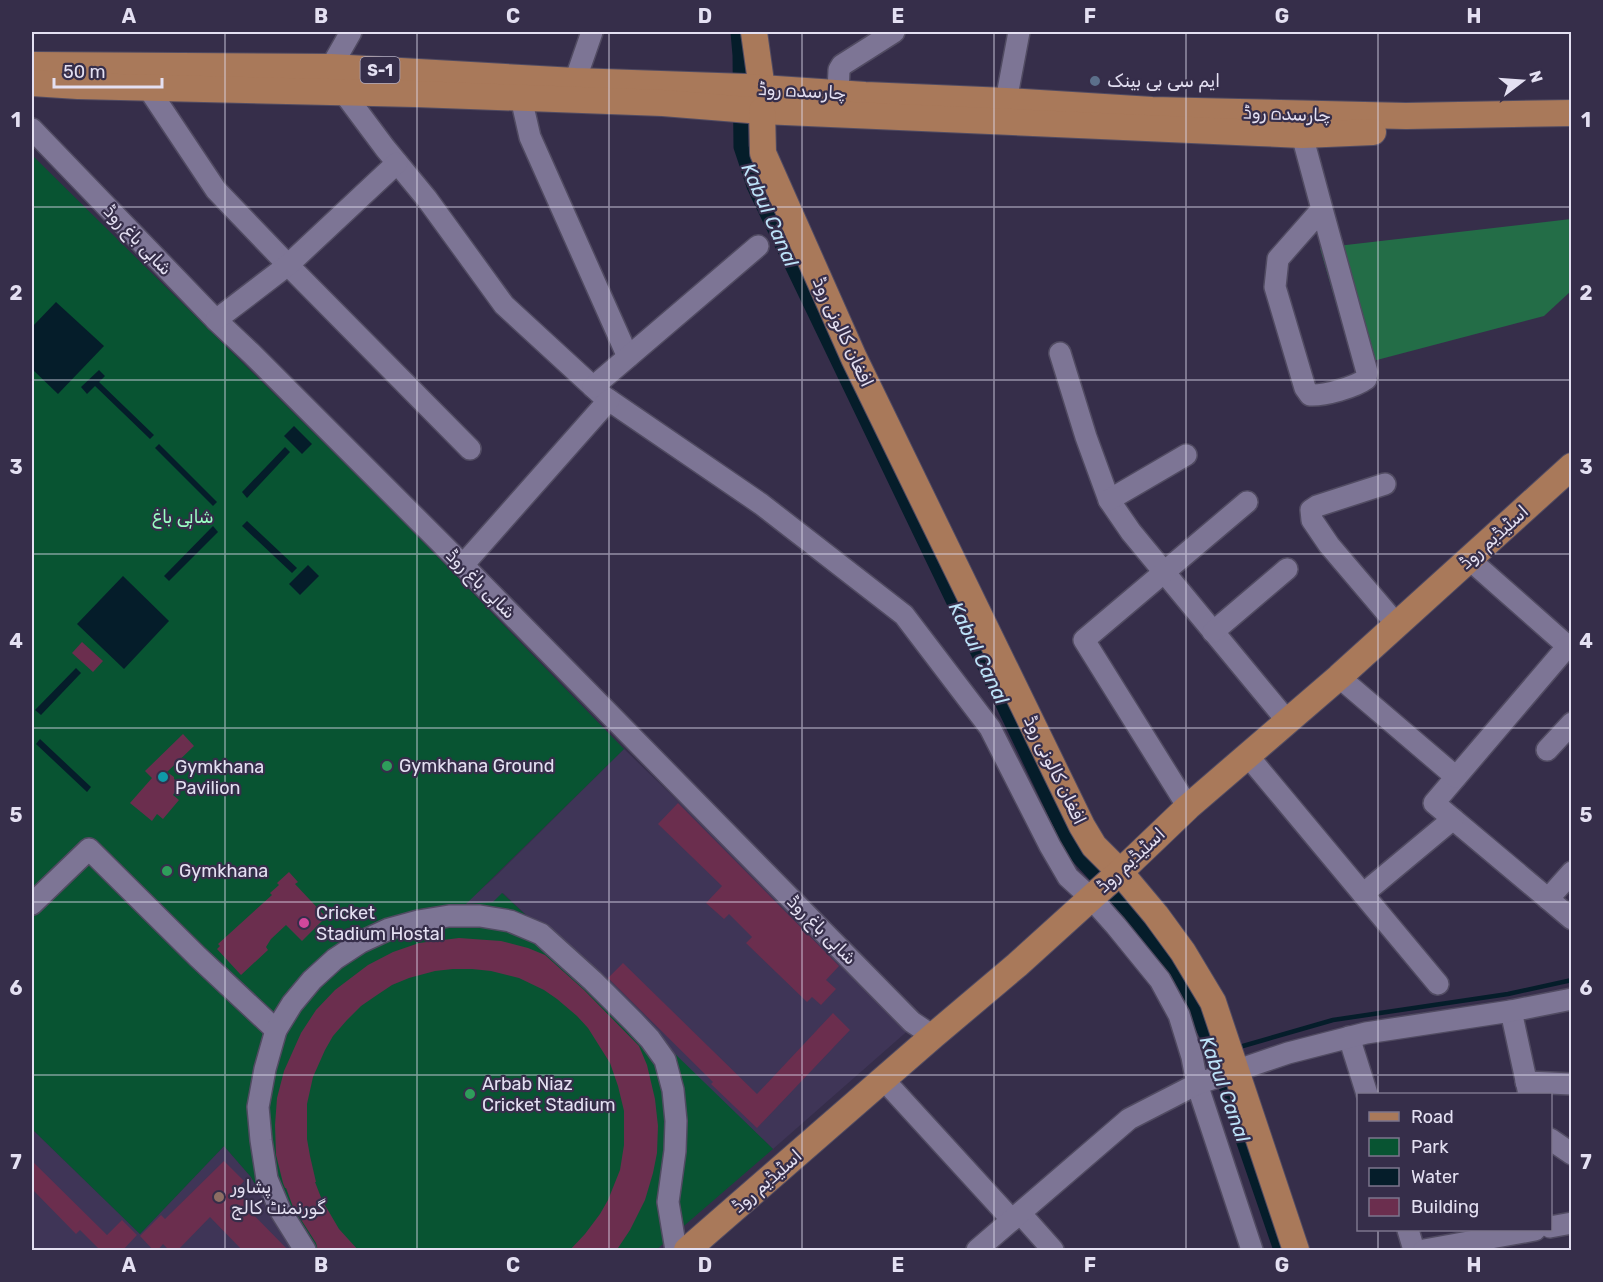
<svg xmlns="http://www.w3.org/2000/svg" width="1603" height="1282" viewBox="0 0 1603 1282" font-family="Rubik,Cairo,sans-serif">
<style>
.built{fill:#3f3557}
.green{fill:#085432}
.forest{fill:#236d47}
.water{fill:#051d2a}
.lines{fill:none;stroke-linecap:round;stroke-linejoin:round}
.stream{stroke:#051d2a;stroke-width:4.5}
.canal{stroke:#051d2a;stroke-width:15}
.building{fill:#6b2e4e}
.minor-casing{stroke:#514b62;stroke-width:24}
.major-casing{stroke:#514b62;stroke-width:28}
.minor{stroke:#7d7595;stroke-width:21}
.major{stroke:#a9795a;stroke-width:26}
.grid{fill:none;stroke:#e4e0f2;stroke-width:1.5;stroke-opacity:0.55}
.service-dot{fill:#5c6f8a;stroke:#362e4a;stroke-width:2}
.leisure-dot{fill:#2e9e5b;stroke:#362e4a;stroke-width:2}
.culture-dot{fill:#0f9aa8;stroke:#362e4a;stroke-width:2}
.hotel-dot{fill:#d1479c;stroke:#362e4a;stroke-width:2}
.education-dot{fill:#8d6e63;stroke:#362e4a;stroke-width:2}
.labels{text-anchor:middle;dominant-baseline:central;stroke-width:4.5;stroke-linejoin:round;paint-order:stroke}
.shield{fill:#362e4a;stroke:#b0abc0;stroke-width:1.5}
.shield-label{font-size:16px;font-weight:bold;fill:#e4e0f2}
.poi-label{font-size:18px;fill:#e4e0f2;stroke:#362e4a;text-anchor:start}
.street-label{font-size:18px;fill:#e4e0f2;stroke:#362e4a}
.park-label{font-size:18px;fill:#99fec3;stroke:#362e4a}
.water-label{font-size:20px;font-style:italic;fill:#bce2f8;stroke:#362e4a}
.neatline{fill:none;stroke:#e4e0f2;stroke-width:2}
.grid-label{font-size:20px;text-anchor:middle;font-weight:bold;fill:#e4e0f2}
</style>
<rect width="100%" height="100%" fill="#362e4a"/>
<!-- built -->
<g class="built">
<path d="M 624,749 L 912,1027 L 773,1149 L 503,893 L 493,902 L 465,904 L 497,875 Z"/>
<path d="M 32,1129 L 140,1234 L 224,1146 L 251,1177 L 292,1250 L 32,1250 Z"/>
</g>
<!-- green -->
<path class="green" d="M 32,155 L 397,515 L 624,749 L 466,904 L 493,902 L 502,893 L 671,1050 L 773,1149 L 656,1250 L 292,1250 L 251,1177 L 224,1146 L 140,1234 L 32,1129 Z"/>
<!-- forest -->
<path class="forest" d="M 1571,219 L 1571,291 L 1544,316 L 1354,366 L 1320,248 Z"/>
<!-- water -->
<g class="water">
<path d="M 56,302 L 104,346 L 58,394 L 32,369 L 32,327 Z"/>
<path d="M 99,370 L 105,376 L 99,382 L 154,435 L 150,439 L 95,386 L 87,394 L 81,387 Z"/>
<path d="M 294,426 L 312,444 L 302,454 L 284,436 Z"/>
<path d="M 159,444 L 217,502 L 213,506 L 155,448 Z"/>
<path d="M 285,447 L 290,452 L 247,498 L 242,492 Z"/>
<path d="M 247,521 L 297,568 L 292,573 L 242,526 Z"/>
<path d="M 213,526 L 218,532 L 169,581 L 164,576 Z"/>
<path d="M 308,565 L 319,576 L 300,595 L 289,584 Z"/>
<path d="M 123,576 L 169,621 L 124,669 L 77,624 Z"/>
<path d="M 76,668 L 81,673 L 41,715 L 35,710 Z"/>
<path d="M 40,739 L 91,787 L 87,792 L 36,744 Z"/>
</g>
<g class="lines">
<!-- stream -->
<path class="stream" d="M 1236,1048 L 1333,1020 L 1508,994 L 1572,980"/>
<!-- canal -->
<path class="canal" d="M 738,32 L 740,55 L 741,147 L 754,186 L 1074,852 L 1121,903 L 1161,952 L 1192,1006 L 1216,1053 L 1238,1125 L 1281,1250"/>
</g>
<!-- building -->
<g class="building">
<path d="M 82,642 L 103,661 L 93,672 L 72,653 Z"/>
<path d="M 183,734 L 194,746 L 167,772 L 174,777 L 174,779 L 180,785 L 173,795 L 179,800 L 163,819 L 157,814 L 152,821 L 130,803 L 152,778 L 145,771 Z"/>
<path d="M 678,803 L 839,966 L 826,980 L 836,989 L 821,1005 L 812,997 L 807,1002 L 746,943 L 752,937 L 729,914 L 724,919 L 706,903 L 722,886 L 658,824 Z"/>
<path d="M 289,872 L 298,882 L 295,884 L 326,917 L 302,941 L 286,925 L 271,939 L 266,947 L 268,950 L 241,975 L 217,949 L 220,946 L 218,944 L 272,895 L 270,893 L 279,885 L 277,883 Z"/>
<path d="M 459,938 L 501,941 L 528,948 L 545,955 L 584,990 L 639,1046 L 647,1065 L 655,1099 L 658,1126 L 657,1153 L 653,1173 L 645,1200 L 630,1230 L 616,1251 L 569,1251 L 585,1234 L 600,1214 L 608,1200 L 620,1170 L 624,1145 L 624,1111 L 618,1086 L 610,1063 L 588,1028 L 577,1016 L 557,999 L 544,990 L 519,978 L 491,971 L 472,969 L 453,969 L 435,971 L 409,978 L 392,985 L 377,995 L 361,1006 L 347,1020 L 333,1036 L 325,1050 L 313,1077 L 307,1104 L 307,1139 L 310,1156 L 316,1182 L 315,1182 L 322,1200 L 339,1229 L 359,1251 L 318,1251 L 316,1243 L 293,1207 L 286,1188 L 285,1188 L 283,1183 L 276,1155 L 275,1125 L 277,1098 L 284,1071 L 301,1033 L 316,1010 L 335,990 L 368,965 L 393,952 L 419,943 Z"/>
<path d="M 623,963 L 757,1094 L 833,1013 L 850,1030 L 757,1128 L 711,1084 L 713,1082 L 608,978 Z"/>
<path d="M 32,1161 L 107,1235 L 122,1220 L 137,1235 L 122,1251 L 101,1251 L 80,1230 L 76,1234 L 32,1189 Z"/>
<path d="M 224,1161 L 244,1181 L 235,1191 L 247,1202 L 244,1205 L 289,1251 L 243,1251 L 210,1217 L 177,1251 L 170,1251 L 163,1244 L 157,1251 L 154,1251 L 140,1236 L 161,1215 L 165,1219 Z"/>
</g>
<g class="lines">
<defs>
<g id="minor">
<path d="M 331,67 L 351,32"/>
<path d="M 575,81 L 592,32"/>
<path d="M 148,88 L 216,190 L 288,265 L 470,449"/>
<path d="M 838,92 L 839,70 L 842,65 L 894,32"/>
<path d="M 344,93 L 385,148 L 427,199 L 504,305 L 603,396 L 761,504 L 904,615 L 990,728 L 1050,846 L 1068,877 L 1091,898 L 1116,926 L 1160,980 L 1179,1015 L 1192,1057 L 1197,1084 L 1252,1250"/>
<path d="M 521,98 L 530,137 L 628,357"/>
<path d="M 1006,101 L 1019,32"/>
<path d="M 32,129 L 216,320 L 251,353 L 458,560 L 912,1022 L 933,1036"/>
<path d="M 1302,135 L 1322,209 L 1367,372 L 1366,379 C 1355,387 1324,396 1310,395 L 1305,388 L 1275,287 L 1278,259 L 1322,209"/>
<path d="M 216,320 L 288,265 L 397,163"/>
<path d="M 1060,353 L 1086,437 L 1109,500 L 1131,532 L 1288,722"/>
<path d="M 593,387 L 758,246"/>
<path d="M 1385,484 L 1317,506 L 1311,510 L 1312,520 L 1329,545 L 1397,625"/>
<path d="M 1109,500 L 1186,455"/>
<path d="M 1469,559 L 1572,650"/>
<path d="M 463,565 L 609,400"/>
<path d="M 1213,632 L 1287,569"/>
<path d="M 1567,647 L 1434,803 L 1572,919"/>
<path d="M 1339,677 L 1456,777"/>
<path d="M 1547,750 L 1572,723"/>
<path d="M 1248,756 L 1438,984"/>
<path d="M 1188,807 L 1084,640 L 1247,502"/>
<path d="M 1363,894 L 1453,819"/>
<path d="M 1548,899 L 1572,872"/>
<path d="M 32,904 L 89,849 L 198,957 L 276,1030"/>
<path d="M 1511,1011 L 1529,1094"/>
<path d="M 1349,1037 L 1367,1094"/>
<path d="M 884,1080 L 1012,1220"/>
<path d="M 1526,1082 L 1572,1084"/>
<path d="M 1550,1139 L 1572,1154"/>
<path d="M 1020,1213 L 1053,1250"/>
<path d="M 1550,1227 L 1572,1223"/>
<path d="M 1408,1230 L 1414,1250"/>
<path d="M 305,1250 L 280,1210 L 267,1179 L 261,1140 L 258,1107 L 265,1069 L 276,1030 L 292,1004 L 312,980 L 335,959 L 361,942 L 389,929 L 418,921 L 449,916 L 480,916 L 510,921 L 541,934 L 593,981 L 634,1022 L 650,1039 L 665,1060 L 673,1090 L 676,1121 L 675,1151 L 668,1202 L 676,1250"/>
<path d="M 977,1250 L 1129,1119 L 1197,1084 L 1288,1053 L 1366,1033 L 1511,1011 L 1572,999"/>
<path d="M 1424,1250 L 1535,1230"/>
</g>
<g id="major">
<path d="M 754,32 L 762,89"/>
<path d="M 32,65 L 331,67 L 575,81 L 746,87 L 865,95 L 1006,101 L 1152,110 L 1406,116 L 1572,113"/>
<path d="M 32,83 L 78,86 L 416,94 L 663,103 L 762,111 L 1259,133 L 1302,135 L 1373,132"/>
<path d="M 762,111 L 763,153 L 854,358 L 1082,826 L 1094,846 L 1120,872 L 1156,915 L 1183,952 L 1213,1002 L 1296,1250"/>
<path d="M 687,1250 L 933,1036 L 1017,965 L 1091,898 L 1120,872 L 1188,807 L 1339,677 L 1572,466"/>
</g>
</defs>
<!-- minor casing -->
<use href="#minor" class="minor-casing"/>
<!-- major casing -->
<use href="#major" class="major-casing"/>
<!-- minor -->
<use href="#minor" class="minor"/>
<!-- major -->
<use href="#major" class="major"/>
</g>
<!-- grid -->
<path class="grid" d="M 225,32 L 225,1250M 417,32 L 417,1250M 609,32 L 609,1250M 802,32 L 802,1250M 994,32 L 994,1250M 1186,32 L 1186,1250M 1378,32 L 1378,1094M 32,207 L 1572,207M 32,380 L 1572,380M 32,554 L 1572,554M 32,728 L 1572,728M 32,902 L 1572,902M 32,1075 L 1572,1075M 1378,1230 L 1378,1250"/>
<!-- markers -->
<circle class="service-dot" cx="1095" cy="81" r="6"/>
<g class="leisure-dot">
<circle cx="387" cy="766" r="6"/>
<circle cx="167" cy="871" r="6"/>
<circle cx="470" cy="1094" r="6"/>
</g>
<circle class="culture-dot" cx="163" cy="777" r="6"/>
<circle class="hotel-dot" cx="304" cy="923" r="6"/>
<circle class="education-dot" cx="219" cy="1197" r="6"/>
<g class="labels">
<!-- shield labels -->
<rect class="shield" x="360.5" y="57" width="39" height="26" rx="4.5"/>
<g class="shield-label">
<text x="380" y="70">S-1</text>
</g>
<!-- poi labels -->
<g class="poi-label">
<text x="1107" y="81">ایم سی بی بینک</text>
<text x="399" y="766">Gymkhana Ground</text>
<text x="175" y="767">Gymkhana<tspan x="175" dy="21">Pavilion</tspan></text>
<text x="179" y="871">Gymkhana</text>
<text x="316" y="913">Cricket<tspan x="316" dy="21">Stadium Hostal</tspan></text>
<text x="482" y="1084">Arbab Niaz<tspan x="482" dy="21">Cricket Stadium</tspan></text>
<text x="231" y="1187">پشاور<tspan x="231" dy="21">گورنمنٹ کالج</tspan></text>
</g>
<!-- street labels -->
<g class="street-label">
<text transform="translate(802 91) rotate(3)">چارسدہ روڈ</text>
<text transform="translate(1287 114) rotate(2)">چارسدہ روڈ</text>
<text transform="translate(138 240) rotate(46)">شاہی باغ روڈ</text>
<text transform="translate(843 332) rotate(65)">افغان کالونی روڈ</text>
<text transform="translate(1494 537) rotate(-42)">اسٹیڈیم روڈ</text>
<text transform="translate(481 584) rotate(45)">شاہی باغ روڈ</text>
<text transform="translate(1055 770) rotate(64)">افغان کالونی روڈ</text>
<text transform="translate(1131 860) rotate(-43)">اسٹیڈیم روڈ</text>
<text transform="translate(822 930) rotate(45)">شاہی باغ روڈ</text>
<text transform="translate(767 1181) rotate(-41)">اسٹیڈیم روڈ</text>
</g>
<!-- park labels -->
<g class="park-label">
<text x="183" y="517">شاہی باغ</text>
</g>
<!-- water labels -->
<g class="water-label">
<text transform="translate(770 215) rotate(66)">Kabul Canal</text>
<text transform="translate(979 653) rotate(64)">Kabul Canal</text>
<text transform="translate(1225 1089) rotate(70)">Kabul Canal</text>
</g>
</g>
<!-- border -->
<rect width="1603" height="1282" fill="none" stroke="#362e4a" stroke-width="66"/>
<!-- legend -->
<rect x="1357" y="1093" width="195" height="138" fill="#362e4a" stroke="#7c758d" stroke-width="1.5"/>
<rect x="1369" y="1112" width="30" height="9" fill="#a9795a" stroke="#7c758d" stroke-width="1.5"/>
<text x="1411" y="1123" font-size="18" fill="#e4e0f2">Road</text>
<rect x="1369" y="1138" width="30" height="18" fill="#085432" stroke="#7c758d" stroke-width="1.5"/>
<text x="1411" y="1153" font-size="18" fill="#e4e0f2">Park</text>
<rect x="1369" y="1168" width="30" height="18" fill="#051d2a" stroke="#7c758d" stroke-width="1.5"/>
<text x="1411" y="1183" font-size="18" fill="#e4e0f2">Water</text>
<rect x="1369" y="1198" width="30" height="18" fill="#6b2e4e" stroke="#7c758d" stroke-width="1.5"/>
<text x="1411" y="1213" font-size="18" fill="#e4e0f2">Building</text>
<!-- north arrow -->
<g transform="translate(1522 81) rotate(73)" stroke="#362e4a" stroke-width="4.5" paint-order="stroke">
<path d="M0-4.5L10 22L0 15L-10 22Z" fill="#e4e0f2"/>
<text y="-9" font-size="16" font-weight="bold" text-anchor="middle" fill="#e4e0f2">N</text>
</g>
<!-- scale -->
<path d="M54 78v9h108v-9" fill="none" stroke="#e4e0f2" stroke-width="3"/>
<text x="63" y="78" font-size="18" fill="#e4e0f2" stroke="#362e4a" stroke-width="4.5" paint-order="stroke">50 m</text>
<rect x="33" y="33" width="1537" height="1216" class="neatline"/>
<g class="grid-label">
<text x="129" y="23">A</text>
<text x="321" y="23">B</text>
<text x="513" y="23">C</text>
<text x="705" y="23">D</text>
<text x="898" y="23">E</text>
<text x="1090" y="23">F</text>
<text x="1282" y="23">G</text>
<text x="1474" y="23">H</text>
<text x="16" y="127">1</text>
<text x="1586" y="127">1</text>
<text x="16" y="300">2</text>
<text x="1586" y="300">2</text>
<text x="16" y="474">3</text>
<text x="1586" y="474">3</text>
<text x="16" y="648">4</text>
<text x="1586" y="648">4</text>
<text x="16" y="822">5</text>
<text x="1586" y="822">5</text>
<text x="16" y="995">6</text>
<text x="1586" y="995">6</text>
<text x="16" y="1169">7</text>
<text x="1586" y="1169">7</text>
<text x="129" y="1272">A</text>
<text x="321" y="1272">B</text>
<text x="513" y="1272">C</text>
<text x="705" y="1272">D</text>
<text x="898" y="1272">E</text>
<text x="1090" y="1272">F</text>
<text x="1282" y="1272">G</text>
<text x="1474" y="1272">H</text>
</g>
</svg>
